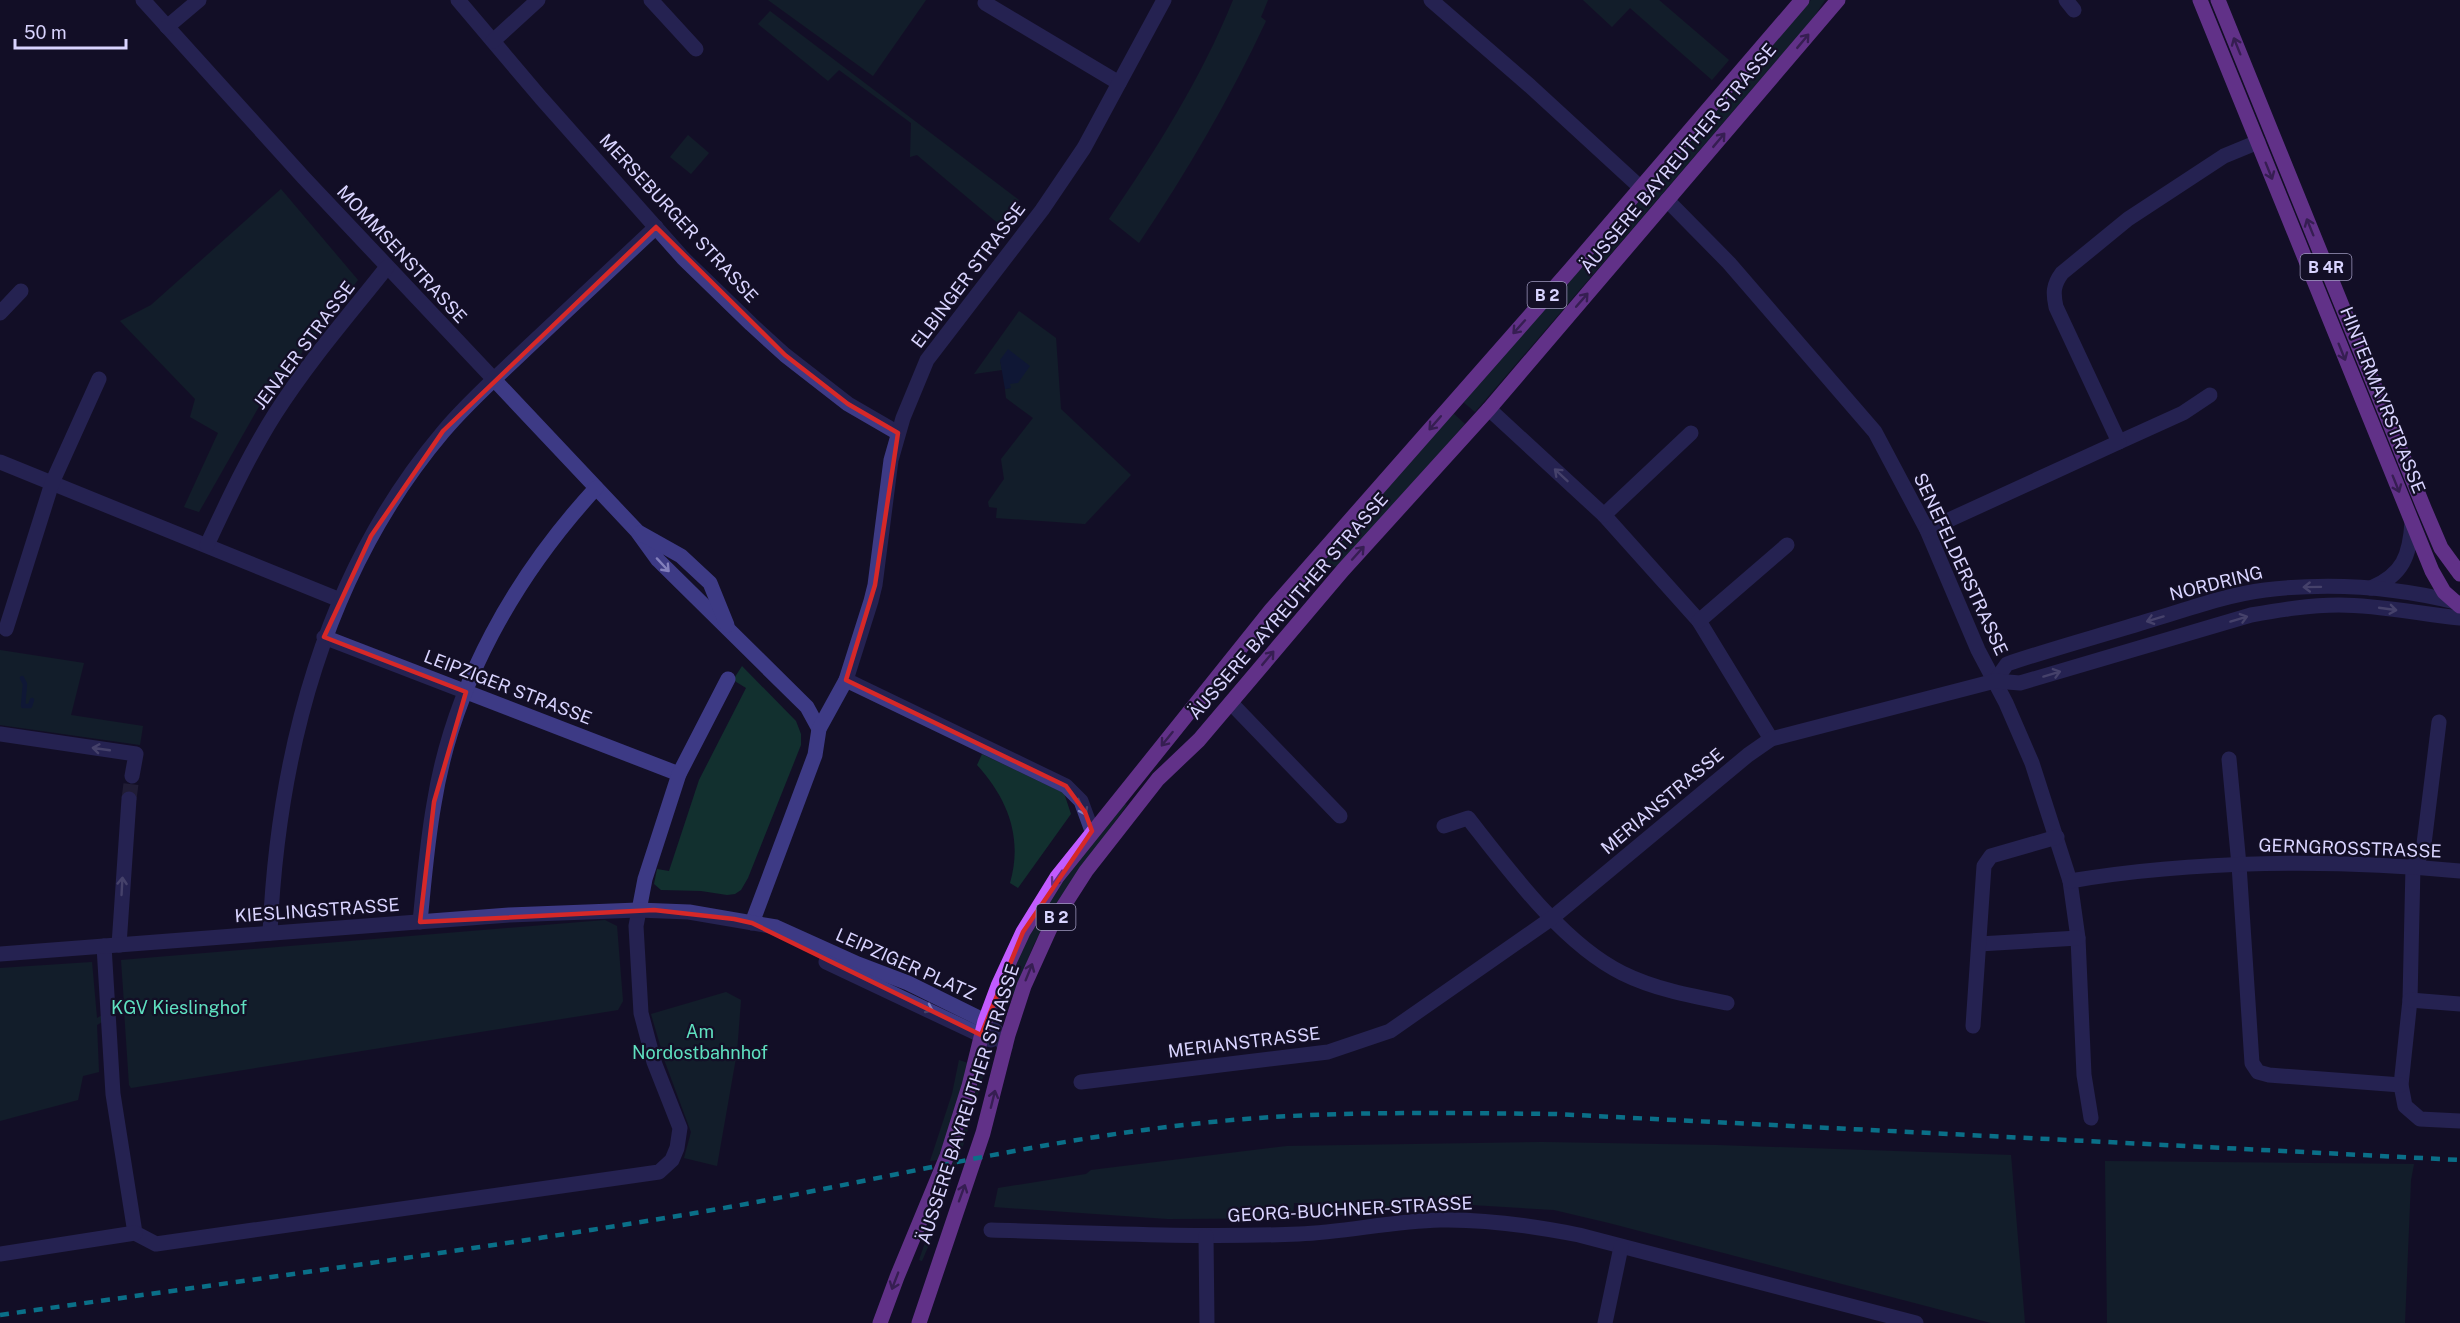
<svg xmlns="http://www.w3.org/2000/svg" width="2460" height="1323" viewBox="0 0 2460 1323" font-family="'Public Sans',sans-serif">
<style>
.green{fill:#12302f}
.water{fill:#0c2248}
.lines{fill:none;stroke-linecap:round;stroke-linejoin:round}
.stream{stroke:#0c2248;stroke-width:4.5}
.minor-tunnel{stroke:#312d47;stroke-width:15;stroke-dasharray:15 8;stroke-linecap:butt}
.minor{stroke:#3d3a85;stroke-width:15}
.tertiary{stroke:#3d3a85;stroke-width:15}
.primary{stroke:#c25bff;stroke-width:15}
.rail{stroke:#00e5ff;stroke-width:4.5;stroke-dasharray:9 8;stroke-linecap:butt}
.oneway{stroke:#623188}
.oneway2{stroke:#837fbc}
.marked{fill:none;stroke:#d62828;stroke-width:4.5;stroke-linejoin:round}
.labels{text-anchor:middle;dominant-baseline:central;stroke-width:4.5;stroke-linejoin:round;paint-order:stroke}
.shield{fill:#130f26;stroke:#9e99be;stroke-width:1.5}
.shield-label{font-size:16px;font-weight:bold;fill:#d9d4ff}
.street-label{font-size:18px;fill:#d9d4ff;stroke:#130f26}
.park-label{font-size:18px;fill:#5fe0c0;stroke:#130f26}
</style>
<rect width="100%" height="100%" fill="#130f26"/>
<!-- green -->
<g class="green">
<path d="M 768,0 L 926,0 L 873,76 Z"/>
<path d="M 1233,0 L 1268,0 L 1261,17 L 1266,21 C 1229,100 1188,170 1139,243 L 1109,219 C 1156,150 1201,79 1233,0 Z"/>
<path d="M 1583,0 L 1659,0 L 1729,60 L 1712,80 L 1630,8 L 1612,27 Z"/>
<path d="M 1811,0 L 1825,0 L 1814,17 L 1475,412 L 1462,401 L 1634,207 Z"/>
<path d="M 770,11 L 1019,200 L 1000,225 L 917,155 L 910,157 L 911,123 L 839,70 L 828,81 L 758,24 Z"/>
<path d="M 688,135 L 709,153 L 691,174 L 670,157 Z"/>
<path d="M 281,189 L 358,280 L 294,363 L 265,396 L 199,512 L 184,507 L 218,433 L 190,417 L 195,399 L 120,321 L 151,305 Z"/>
<path d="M 1019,311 L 1056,338 L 1061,409 L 1131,475 L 1085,524 L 996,518 L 997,508 L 989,507 L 988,502 L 1004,479 L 1001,459 L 1033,418 L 1006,398 L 1005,389 L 1010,388 L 1000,360 L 1002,370 L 974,374 Z"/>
<path d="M 1453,413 L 1465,424 L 1338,566 L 1329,567 L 1326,559 Z"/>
<path d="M 0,650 L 84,663 L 71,715 L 143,726 L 140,745 L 0,725 Z"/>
<path d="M 742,666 L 796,721 L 801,734 L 801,745 L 748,878 L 741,890 L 735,894 L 727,895 L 701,891 L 661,890 L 654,884 L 657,869 L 669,871 L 699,780 L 746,688 L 733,680 Z"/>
<path d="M 982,754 L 1064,793 L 1071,814 L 1018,888 L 1010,883 C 1023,838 1008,799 977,765 Z"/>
<path d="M 1123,803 L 1127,805 L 1055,905 L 1033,946 L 1014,997 L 1003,992 L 1025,944 L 1051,897 Z"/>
<path d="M 605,920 L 617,926 L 623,1001 L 618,1010 L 131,1088 L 129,1085 L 124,1009 L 97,1025 L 99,1072 L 83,1076 L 78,1100 L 0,1121 L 0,968 L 92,962 L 97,1018 L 124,1003 L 121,960 Z"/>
<path d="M 726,992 L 741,1000 L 737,1052 L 717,1166 L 684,1158 L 691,1132 L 665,1062 L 651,1014 Z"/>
<path d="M 959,1060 L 968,1063 L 966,1075 L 938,1160 L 930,1161 L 952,1094 Z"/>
<path d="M 980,1068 L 985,1070 L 965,1140 L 928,1247 L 922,1261 L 919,1260 L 964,1130 Z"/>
<path d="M 1542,1142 L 1716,1145 L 2011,1155 L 2025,1323 L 1991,1323 L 1609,1223 L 1554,1210 L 1455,1204 L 1321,1217 L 1321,1203 L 1294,1203 L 1293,1218 L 1168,1219 L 994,1207 L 998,1188 L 1086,1174 L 1091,1170 L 1287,1146 Z"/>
<path d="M 2105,1161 L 2414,1164 L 2411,1180 L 2405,1323 L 2107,1323 Z"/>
</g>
<!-- water -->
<path class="water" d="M 1008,349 L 1030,366 L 1018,383 L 1010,384 L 1011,388 L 1005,389 L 1000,360 Z"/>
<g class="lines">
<!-- stream -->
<path class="stream" d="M 22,678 L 25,684 L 23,706 L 30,706 L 32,700"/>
<!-- minor-tunnel -->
<path class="minor-tunnel" d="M 129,799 L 132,776"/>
<!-- minor -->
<g class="minor">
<path d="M 143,0 L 304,178 L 637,531 L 658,560 L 807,707 L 819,729"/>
<path d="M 458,0 L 541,98 L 683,258 L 751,324 L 785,355 L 848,404 L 898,433"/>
<path d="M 651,0 L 696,49"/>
<path d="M 1431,0 L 1530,86 L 1641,188"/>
<path d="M 2066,0 L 2074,10"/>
<path d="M 985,3 L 1119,83"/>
<path d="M 167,27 L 199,0"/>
<path d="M 493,41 L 538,0"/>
<path d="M 1667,200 L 1729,263 L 1875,432 L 1927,530 L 1978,650 L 2006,703 L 2032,763 L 2070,881 L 2078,938 L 2084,1075 L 2091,1118"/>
<path d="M 0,313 L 21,291"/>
<path d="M 1489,409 L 1604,515 L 1699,621 L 1771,739"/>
<path d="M 2119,442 L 2183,413 L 2210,395"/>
<path d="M 0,462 L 340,600"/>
<path d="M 1604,515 L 1691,433"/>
<path d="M 1927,530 L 2119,442 L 2056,307 C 2053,293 2053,285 2062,273 L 2128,219 L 2224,156 L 2258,142"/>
<path d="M 640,533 L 681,556 L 710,583 L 727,625"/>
<path d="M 207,545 C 228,500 249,455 275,414 C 308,362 349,315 387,267"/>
<path d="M 2371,588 C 2403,575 2410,555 2412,522"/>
<path d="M 1699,621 L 1787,545"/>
<path d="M 6,629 L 52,483 L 99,379"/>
<path d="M 324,637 L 679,774"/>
<path d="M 846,680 L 1066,786 L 1081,801 L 1092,831"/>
<path d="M 1995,681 L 2007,664 C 2054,648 2103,635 2151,620 C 2188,609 2226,595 2265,590 C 2330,582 2397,587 2460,603"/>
<path d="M 1231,703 L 1340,816"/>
<path d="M 2439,722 L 2423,852 L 2413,866 L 2410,1000 L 2401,1085 L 2405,1106 L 2420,1119 L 2460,1121"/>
<path d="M 0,734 L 136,754 L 132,776"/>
<path d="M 2229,759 L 2239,865 L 2252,1063 L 2258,1072 L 2269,1075 L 2401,1085"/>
<path d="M 1444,826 L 1468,818 C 1508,869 1563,944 1622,973 C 1654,989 1691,996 1727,1003"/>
<path d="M 2070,881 C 2194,860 2335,859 2460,871"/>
<path d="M 420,922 C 424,882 427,843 434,804 C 453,685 515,576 596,488"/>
<path d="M 752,923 L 815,755 L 819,729 L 846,680 L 871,601 L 875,585 L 891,460 L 903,418 L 927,360 L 1042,210 L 1084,148 L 1164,0"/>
<path d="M 270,933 C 278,753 325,572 443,432 C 468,402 499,375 527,348 C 570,308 613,267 656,227"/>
<path d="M 1979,944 L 2078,938"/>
<path d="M 119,945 L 129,799"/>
<path d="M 104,946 L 113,1094 L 135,1233 L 156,1244 L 659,1172 L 672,1160 L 677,1148 L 680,1128 L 654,1062 L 641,1013 L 636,926 L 645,879 L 679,774 L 728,679"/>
<path d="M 2410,1000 L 2460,1004"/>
<path d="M 1973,1026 L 1984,866 L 1991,856 L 2057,837"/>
<path d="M 1081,1082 L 1328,1052 L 1390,1031 L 1552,918 L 1748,755 L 1771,739 L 1995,681 L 2020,683 L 2251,615 C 2280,610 2309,605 2339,605 C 2380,605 2420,614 2460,618"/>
<path d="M 991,1230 C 1094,1233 1196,1238 1299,1234 C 1346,1232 1393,1221 1440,1220 C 1486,1219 1534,1226 1579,1235 L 1916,1323"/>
<path d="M 1206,1236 L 1207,1323"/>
<path d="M 0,1254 L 135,1233"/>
<path d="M 1605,1323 L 1621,1247"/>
</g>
<!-- tertiary -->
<g class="tertiary">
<path d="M 0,954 L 509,915 L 638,910 L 689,912 L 776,927 L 858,964 L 908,983 L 985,1021 L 997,1032 L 1005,1047"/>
<path d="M 826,962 L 991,1040"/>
</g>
<!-- primary -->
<g class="primary">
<path d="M 2200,0 L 2432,571 L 2444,592 L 2460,606"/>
<path d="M 2218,0 L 2424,508 L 2441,548 L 2460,574"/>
<path d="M 880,1323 L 897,1277 L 947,1156 L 969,1086 L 985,1021 L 998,986 L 1023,932 L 1057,877 L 1271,610 L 1570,270 L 1802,0"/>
<path d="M 919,1323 L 983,1133 L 1008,1035 L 1024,986 L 1052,924 L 1086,871 L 1158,779 L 1199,740 L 1343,570 L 1489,409 L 1838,0"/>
</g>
<!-- rail -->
<path class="rail" d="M 0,1315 C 232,1282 464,1252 695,1213 C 861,1185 1025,1142 1193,1124 C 1313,1110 1435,1113 1556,1114 L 2460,1160"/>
</g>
<!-- one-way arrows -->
<defs><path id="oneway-shaft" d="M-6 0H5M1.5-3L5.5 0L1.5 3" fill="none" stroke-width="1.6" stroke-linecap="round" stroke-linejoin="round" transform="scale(1.5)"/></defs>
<g class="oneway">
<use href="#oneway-shaft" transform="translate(1803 41) rotate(-50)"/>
<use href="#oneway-shaft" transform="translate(2237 46) rotate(-112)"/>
<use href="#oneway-shaft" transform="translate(1719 140) rotate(-50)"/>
<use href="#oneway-shaft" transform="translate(2269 171) rotate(68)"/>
<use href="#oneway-shaft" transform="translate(2310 227) rotate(-112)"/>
<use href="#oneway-shaft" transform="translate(1582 300) rotate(-49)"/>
<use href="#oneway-shaft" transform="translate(1519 327) rotate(132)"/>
<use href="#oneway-shaft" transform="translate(2342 352) rotate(68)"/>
<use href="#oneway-shaft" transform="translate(1435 423) rotate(131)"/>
<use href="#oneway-shaft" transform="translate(2396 484) rotate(68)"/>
<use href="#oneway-shaft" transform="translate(1358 553) rotate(-48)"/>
<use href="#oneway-shaft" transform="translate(1268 658) rotate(-50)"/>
<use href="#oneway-shaft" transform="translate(1167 739) rotate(129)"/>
<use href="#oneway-shaft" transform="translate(1057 878) rotate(125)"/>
<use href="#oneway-shaft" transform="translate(1029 972) rotate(-68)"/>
<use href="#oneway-shaft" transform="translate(993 1099) rotate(-76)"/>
<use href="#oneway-shaft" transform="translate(962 1193) rotate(-70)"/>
<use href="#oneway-shaft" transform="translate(895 1281) rotate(111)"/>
</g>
<g class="oneway2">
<use href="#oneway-shaft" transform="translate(1561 475) rotate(-137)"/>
<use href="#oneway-shaft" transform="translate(663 565) rotate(47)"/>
<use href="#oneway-shaft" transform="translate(2312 587) rotate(179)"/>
<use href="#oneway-shaft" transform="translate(2388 609) rotate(8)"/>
<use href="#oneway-shaft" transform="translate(2155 619) rotate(163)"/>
<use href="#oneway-shaft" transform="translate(2239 619) rotate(-17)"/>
<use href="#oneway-shaft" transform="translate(2052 674) rotate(-17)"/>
<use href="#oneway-shaft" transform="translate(101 749) rotate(-172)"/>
<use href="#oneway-shaft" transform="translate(1082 807) rotate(65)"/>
<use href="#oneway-shaft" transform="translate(122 886) rotate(-87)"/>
<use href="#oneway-shaft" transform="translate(925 1007) rotate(25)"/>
</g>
<!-- marked area -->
<path d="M0 0H2460V1323H0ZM 656,227 L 785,355 L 848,404 L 898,433 L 875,585 L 846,680 L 1066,786 L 1085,812 L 1092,831 L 1023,932 L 981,1035 L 752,923 L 734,919 L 654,910 L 420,922 L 434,802 L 466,692 L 324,637 L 371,536 L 443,431 Z" fill="#130f26" fill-opacity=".55" fill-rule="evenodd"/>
<path class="marked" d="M 656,227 L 785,355 L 848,404 L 898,433 L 875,585 L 846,680 L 1066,786 L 1085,812 L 1092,831 L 1023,932 L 981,1035 L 752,923 L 734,919 L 654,910 L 420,922 L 434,802 L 466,692 L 324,637 L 371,536 L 443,431 Z"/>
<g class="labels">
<!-- shield labels -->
<g class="shield">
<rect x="2300.5" y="254" width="51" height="26" rx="4.5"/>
<rect x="1527.5" y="282" width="39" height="26" rx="4.5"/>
<rect x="1036.5" y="904" width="39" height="26" rx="4.5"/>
</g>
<g class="shield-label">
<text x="2326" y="267">B 4R</text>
<text x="1547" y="295">B 2</text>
<text x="1056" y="917">B 2</text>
</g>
<!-- street labels -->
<g class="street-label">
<text transform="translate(1678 158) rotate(-50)">ÄUSSERE BAYREUTHER STRASSE</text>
<text transform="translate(679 218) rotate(47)">MERSEBURGER STRASSE</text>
<text transform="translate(402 254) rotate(47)">MOMMSENSTRASSE</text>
<text transform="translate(968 275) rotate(-53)">ELBINGER STRASSE</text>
<text transform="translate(304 345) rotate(-53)">JENAER STRASSE</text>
<text transform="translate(2383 400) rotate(68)">HINTERMAYRSTRASSE</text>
<text transform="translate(1961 564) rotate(65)">SENEFELDERSTRASSE</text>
<text transform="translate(2216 583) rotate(-14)">NORDRING</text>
<text transform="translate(1288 606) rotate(-49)">ÄUSSERE BAYREUTHER STRASSE</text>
<text transform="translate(508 687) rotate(21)">LEIPZIGER STRASSE</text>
<text transform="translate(1662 801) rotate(-40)">MERIANSTRASSE</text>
<text transform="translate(2350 848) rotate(2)">GERNGROSSTRASSE</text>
<text transform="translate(317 910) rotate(-4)">KIESLINGSTRASSE</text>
<text transform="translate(906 964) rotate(24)">LEIPZIGER PLATZ</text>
<text transform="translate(1244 1042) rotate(-7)">MERIANSTRASSE</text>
<text transform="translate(968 1104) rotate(-72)">ÄUSSERE BAYREUTHER STRASSE</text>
<text transform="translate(1350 1209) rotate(-3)">GEORG-BUCHNER-STRASSE</text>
</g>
<!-- park labels -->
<g class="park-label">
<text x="179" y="1007">KGV Kieslinghof</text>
<text x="700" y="1031">Am<tspan x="700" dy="21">Nordostbahnhof</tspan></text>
</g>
</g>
<!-- scale -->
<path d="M15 39v9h111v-9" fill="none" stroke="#d9d4ff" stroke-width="3"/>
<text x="24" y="39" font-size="18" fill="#d9d4ff" stroke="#130f26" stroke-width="4.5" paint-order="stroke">50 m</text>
</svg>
